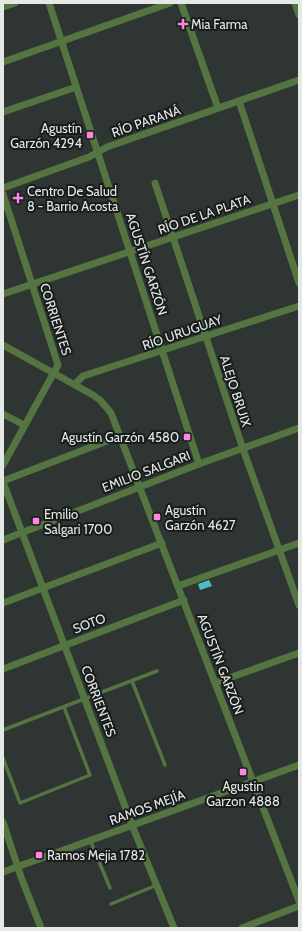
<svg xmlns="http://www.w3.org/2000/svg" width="302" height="931" viewBox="0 0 302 931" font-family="Cabin,sans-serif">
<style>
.building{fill:#4bbdc6}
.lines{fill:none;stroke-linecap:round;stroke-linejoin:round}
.service{stroke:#547542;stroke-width:3.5}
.minor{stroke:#547542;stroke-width:7}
.poi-dot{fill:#fe85e0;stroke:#181c1b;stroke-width:1.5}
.labels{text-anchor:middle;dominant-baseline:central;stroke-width:4;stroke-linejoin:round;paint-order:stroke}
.poi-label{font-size:13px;fill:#e4e8e6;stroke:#181c1b;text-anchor:start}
.street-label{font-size:13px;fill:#e4e8e6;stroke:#181c1b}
</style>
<rect width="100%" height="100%" fill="#2e3532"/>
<!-- building -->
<path class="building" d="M 209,580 L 212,586 L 200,590 L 198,584 Z"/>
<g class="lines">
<!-- service -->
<g class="service">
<path d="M 132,681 L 165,765"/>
<path d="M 3,730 L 157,671"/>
<path d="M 3,758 L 20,803 L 90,775 L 64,707"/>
<path d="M 90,840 L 110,888"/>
<path d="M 111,904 L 157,885"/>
</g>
<!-- minor -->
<g class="minor">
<path d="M 49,3 L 199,464"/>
<path d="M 181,3 L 218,108"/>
<path d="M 295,3 L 299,15"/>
<path d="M 3,7 L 15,3"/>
<path d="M 3,62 L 170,3"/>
<path d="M 239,101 L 299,283"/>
<path d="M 3,112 L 76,87"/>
<path d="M 155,183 L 243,449 L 299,605"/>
<path d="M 3,188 L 89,157 L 107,147 L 299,80"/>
<path d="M 3,194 L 58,365 L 3,465"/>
<path d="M 3,294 L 299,195"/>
<path d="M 3,345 L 93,395 L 100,400 L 111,413 L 299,901"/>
<path d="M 75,384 L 83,376 L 299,306"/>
<path d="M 3,414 L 24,425"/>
<path d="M 3,481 L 120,436"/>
<path d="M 3,482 L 132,825 L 174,928"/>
<path d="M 3,540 L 199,464 L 299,428"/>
<path d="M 178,586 L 299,543"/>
<path d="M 3,603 L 162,543"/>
<path d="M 3,669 L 184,600"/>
<path d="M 215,683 L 299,653"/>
<path d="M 3,822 L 21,877 L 41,928"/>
<path d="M 3,872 L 299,765"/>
<path d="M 242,928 L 299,906"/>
</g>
</g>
<!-- markers -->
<g class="poi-dot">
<path d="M181 18h4v4h4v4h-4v4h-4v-4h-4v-4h4z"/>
<rect x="86" y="131" width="8" height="8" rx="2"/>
<path d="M16 192h4v4h4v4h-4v4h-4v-4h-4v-4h4z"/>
<rect x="183" y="433" width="8" height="8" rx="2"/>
<rect x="153" y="513" width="8" height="8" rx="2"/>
<rect x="32" y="517" width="8" height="8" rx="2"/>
<rect x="239" y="768" width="8" height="8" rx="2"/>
<rect x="35" y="851" width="8" height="8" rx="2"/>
</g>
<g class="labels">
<!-- poi labels -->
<g class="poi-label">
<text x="191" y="24">Mia Farma</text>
<text x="82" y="128" text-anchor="end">Agustín<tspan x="82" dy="15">Garzón 4294</tspan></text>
<text x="27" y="191">Centro De Salud<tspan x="27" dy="15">8 - Barrio Acosta</tspan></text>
<text x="179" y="437" text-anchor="end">Agustín Garzón 4580</text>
<text x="165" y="510">Agustín<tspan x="165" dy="15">Garzón 4627</tspan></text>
<text x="44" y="514">Emilio<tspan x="44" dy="15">Salgari 1700</tspan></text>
<text x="243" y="786" text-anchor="middle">Agustin<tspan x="243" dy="15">Garzon 4888</tspan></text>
<text x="47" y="855">Ramos Mejia 1782</text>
</g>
<!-- street labels -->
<g class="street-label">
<text transform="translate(146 121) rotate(-19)">RÍO PARANÁ</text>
<text transform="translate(204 214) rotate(-19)">RÍO DE LA PLATA</text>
<text transform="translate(147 264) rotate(72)">AGUSTÍN GARZÓN</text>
<text transform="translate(56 319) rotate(72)">CORRIENTES</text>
<text transform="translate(182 332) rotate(-19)">RÍO URUGUAY</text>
<text transform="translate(236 391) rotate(72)">ALEJO BRUIX</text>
<text transform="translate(146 471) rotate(-21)">EMILIO SALGARI</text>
<text transform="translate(89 623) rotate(-21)">SOTO</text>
<text transform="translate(221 664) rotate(69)">AGUSTÍN GARZÓN</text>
<text transform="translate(99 701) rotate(69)">CORRIENTES</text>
<text transform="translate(147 807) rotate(-20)">RAMOS MEJÍA</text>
</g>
</g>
<!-- border -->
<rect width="302" height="931" fill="none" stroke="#e4e8e6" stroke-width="8"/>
</svg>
